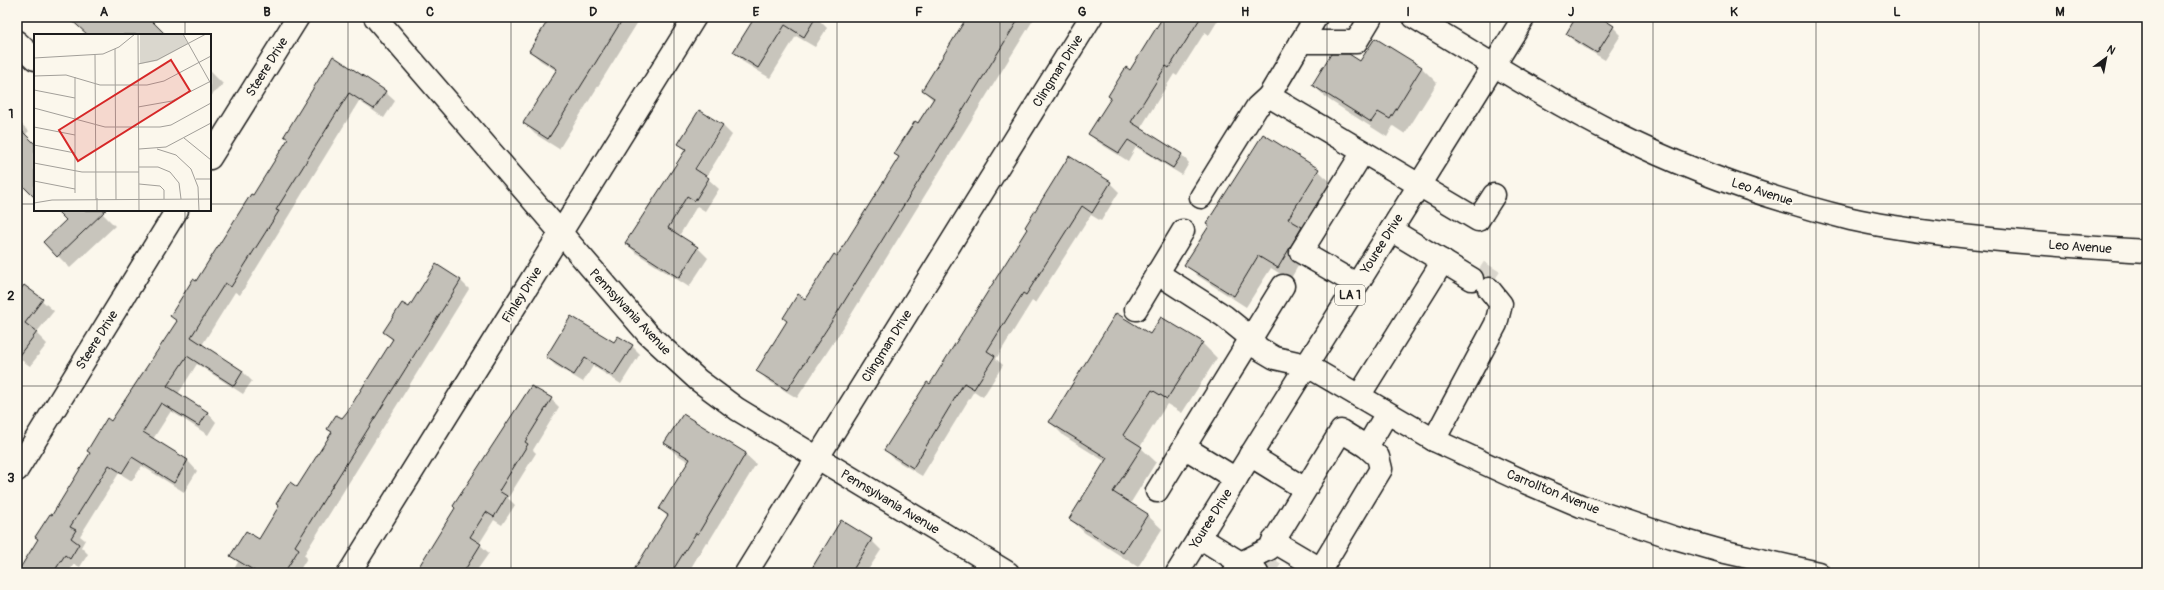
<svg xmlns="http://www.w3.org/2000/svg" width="2164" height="590" viewBox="0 0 2164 590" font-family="Pangolin,sans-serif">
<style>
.shadow{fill:#0003;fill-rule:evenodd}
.building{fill:#c3c0b8;stroke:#1c1c1c}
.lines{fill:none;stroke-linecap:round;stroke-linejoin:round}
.minor-tunnel{stroke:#dad6cd;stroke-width:22;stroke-dasharray:22 11;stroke-linecap:butt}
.minor-casing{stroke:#1c1c1c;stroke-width:25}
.major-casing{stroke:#1c1c1c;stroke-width:25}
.minor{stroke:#fbf7ec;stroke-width:22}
.major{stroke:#fbf7ec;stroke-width:22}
.grid{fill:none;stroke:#1c1c1c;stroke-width:1;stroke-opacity:0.55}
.labels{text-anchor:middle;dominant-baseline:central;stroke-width:4;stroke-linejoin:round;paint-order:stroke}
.shield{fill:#fbf7ec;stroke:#5f5e5a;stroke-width:1}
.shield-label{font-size:12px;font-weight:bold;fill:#1c1c1c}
.street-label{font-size:13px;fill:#1c1c1c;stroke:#fbf7ec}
.inset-road{fill:none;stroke:#a29f99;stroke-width:1}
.view{fill:#d62828;fill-opacity:0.15;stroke:#d62828;stroke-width:2}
.inset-edge{fill:none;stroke:#1c1c1c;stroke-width:2}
.neatline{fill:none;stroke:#1c1c1c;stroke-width:1.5}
.grid-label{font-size:13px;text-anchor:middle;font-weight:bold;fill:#1c1c1c}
</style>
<rect width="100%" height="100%" fill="#fbf7ec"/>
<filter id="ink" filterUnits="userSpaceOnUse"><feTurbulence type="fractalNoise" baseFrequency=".025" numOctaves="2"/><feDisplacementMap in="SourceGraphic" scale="8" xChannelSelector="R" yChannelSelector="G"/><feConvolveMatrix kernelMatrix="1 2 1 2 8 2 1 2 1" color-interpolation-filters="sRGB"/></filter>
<g filter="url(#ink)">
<!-- shadow -->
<g class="shadow">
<path d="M 566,17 L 641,17 L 559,149 L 535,134 L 524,123 L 557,71 L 541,61 L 530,51 Z"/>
<path d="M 756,17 L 816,17 L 827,28 L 815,47 L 796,36 L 770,78 L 745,63 L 734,52 Z"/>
<path d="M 968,17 L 1035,17 L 843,328 L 797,398 L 767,380 L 758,370 L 838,258 L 899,158 L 895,154 L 933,100 L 923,90 Z"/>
<path d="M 1164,17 L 1220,17 L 1209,35 L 1205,32 L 1177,76 L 1174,74 L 1140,129 L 1181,154 L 1189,163 L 1182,175 L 1136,147 L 1128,161 L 1098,142 L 1089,134 Z"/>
<path d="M 1577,17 L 1598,17 L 1613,27 L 1621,35 L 1605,60 L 1575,42 L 1567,34 Z"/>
<path d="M 1375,39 L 1422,68 L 1437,83 L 1405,134 L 1393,126 L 1387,137 L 1329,100 L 1313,85 L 1361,63 Z"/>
<path d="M 333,58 L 385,92 L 395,101 L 384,118 L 359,101 L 240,295 L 235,292 L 202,345 L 243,372 L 252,381 L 243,394 L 197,364 L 178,394 L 207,412 L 216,422 L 208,435 L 171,411 L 153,439 L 188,461 L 197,471 L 184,492 L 142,466 L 132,481 L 119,473 L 80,536 L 85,540 L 81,547 L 88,554 L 80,567 L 74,564 L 68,573 L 17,573 L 112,422 L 178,322 L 171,316 L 197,282 L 253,196 L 288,140 L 285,136 Z"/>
<path d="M 210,71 L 223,84 L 210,97 Z"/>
<path d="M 17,120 L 29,131 L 25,135 L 35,145 L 35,197 L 17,179 Z"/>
<path d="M 722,125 L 732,135 L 706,177 L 719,189 L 705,211 L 697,206 L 679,236 L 698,248 L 708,258 L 689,287 L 636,253 L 626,243 L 686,151 L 679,144 ZM 721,126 L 723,126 L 693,174 L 692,173 Z"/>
<path d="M 1318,170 L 1330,182 L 1301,228 L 1313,240 L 1290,280 L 1271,268 L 1246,307 L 1198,276 L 1186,264 Z"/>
<path d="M 1110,183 L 1119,192 L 1101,221 L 1091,215 L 1035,303 L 1032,301 L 996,359 L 1003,365 L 983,397 L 974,391 L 922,476 L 894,459 L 886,450 L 930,385 L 1028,229 Z"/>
<path d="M 57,210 L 99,210 L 115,226 L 70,268 L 44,242 L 67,220 Z"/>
<path d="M 460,280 L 469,289 L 304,555 L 307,558 L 298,573 L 232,573 L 238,562 L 231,555 L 259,540 L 298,488 L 332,432 L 329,429 L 348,413 L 393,341 L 385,332 L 409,308 Z"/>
<path d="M 25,286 L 54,311 L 36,333 L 47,344 L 30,366 L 17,357 L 17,296 Z"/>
<path d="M 1151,335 L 1202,343 L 1217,358 L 1182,413 L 1167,404 L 1140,447 L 1156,462 L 1130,504 L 1147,515 L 1162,529 L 1138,567 L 1085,533 L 1070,519 L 1106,462 L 1064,436 L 1050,422 Z"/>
<path d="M 614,344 L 632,346 L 640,354 L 621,384 L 593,366 L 583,382 L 555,365 L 547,357 Z"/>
<path d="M 551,399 L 559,407 L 533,450 L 536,453 L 508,498 L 515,505 L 502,525 L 494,520 L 479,544 L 489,553 L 475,573 L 416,573 Z"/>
<path d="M 683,415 L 745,454 L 756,464 L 708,543 L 706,542 L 688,573 L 630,573 L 632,568 L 635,570 L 668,517 L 660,509 L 689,462 L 676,454 L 665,443 Z"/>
<path d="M 841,521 L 871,540 L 881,550 L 866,573 L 809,573 Z"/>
<path d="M 1268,567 L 1279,573 L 1270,573 Z"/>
</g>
<!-- building -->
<g class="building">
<path d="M 68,17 L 148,17 L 166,35 L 88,35 Z"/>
<path d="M 550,17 L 624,17 L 548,139 L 523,123 L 557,69 L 529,51 Z"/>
<path d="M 755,17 L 816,17 L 804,37 L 785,25 L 758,68 L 733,52 Z"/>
<path d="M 967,17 L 1020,17 L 834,318 L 787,390 L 756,371 L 787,321 L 783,318 L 798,294 L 805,299 L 834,254 L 837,256 L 899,157 L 894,154 L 915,121 L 918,123 L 934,98 L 922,90 Z"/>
<path d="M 1163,17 L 1201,17 L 1169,68 L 1166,66 L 1131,122 L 1182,154 L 1173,168 L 1128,140 L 1119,153 L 1088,134 L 1111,98 L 1108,96 L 1126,67 L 1130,70 Z"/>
<path d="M 1576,17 L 1600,17 L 1614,26 L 1597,53 L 1566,34 Z"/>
<path d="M 1375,38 L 1422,67 L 1390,119 L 1378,112 L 1371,122 L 1312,85 L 1331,54 L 1349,54 L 1360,61 Z"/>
<path d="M 333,56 L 386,91 L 374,109 L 349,93 L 276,210 L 279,211 L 231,287 L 225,283 L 191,337 L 243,371 L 234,386 L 187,356 L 167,386 L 208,412 L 199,426 L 161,403 L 143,432 L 188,460 L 174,483 L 132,457 L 122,473 L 109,465 L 70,527 L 76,530 L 71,538 L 79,544 L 70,559 L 65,555 L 53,573 L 17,573 L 38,539 L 35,537 L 50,514 L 52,515 L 90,453 L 87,451 L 107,418 L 111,421 L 177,321 L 170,316 L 193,279 L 196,281 L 251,194 L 253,195 L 288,139 L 284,136 Z"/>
<path d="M 699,110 L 723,125 L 695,169 L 709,178 L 695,201 L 687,196 L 668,228 L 698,247 L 679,278 L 625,243 L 686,149 L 678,144 Z"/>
<path d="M 17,126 L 35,144 L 35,198 L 17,180 Z"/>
<path d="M 1263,134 L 1319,169 L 1288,219 L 1302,227 L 1278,268 L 1258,256 L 1234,296 L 1184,265 L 1209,226 L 1206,224 Z"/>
<path d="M 1069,156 L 1111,182 L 1092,213 L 1082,206 L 1026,295 L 1023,293 L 987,351 L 995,356 L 974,389 L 964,383 L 913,468 L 884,450 L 927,382 L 930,384 L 990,288 L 1027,229 L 1025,227 Z"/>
<path d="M 56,210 L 106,210 L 57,257 L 43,242 L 66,220 Z"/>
<path d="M 436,264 L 461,280 L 295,546 L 299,549 L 284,573 L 258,573 L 230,556 L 246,531 L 259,539 L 279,506 L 276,504 L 290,482 L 297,487 L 332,432 L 327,429 L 336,415 L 342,418 L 347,412 L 393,339 L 383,332 L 402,303 L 409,307 Z"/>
<path d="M 24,285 L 43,299 L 25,323 L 37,332 L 17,358 L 17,294 Z"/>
<path d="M 1116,313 L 1150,334 L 1161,317 L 1203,342 L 1167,399 L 1152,390 L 1123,435 L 1142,447 L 1113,492 L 1148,514 L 1123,553 L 1069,519 L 1107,458 L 1049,422 Z"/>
<path d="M 571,316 L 614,342 L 618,336 L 633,345 L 613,376 L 585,358 L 574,375 L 546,357 Z"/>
<path d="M 531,386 L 552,398 L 525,442 L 528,444 L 499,491 L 507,496 L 494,517 L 486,512 L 470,537 L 481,544 L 463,573 L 415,573 L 455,508 L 453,506 Z"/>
<path d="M 683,414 L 746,453 L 698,534 L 696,533 L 671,573 L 632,573 L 668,515 L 659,509 L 690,459 L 664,443 Z"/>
<path d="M 841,520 L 872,539 L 851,573 L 809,573 Z"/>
</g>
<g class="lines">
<!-- minor-tunnel -->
<g class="minor-tunnel">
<path d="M 1478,271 L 1494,281"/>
<path d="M 1263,565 L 1275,573"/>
</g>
<defs>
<g id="minor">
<path d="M 375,17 L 648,334 L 698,380 L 737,409 L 1008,573"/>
<path d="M 1316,17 L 1269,96 L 1478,220 L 1494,195"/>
<path d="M 1414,17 C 1481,57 1548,100 1618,135 C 1691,172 1771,199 1851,219 C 1881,226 1912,230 1944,234 C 2011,242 2079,247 2147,251"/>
<path d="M 17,42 L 35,59"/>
<path d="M 1301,42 L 1356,42 L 1371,17"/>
<path d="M 210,158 L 298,17"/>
<path d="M 1201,197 L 1257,107 L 1269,96"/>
<path d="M 1391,230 L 1472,279"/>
<path d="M 1157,273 L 1224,316 L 1251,338 L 1258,348 L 1275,358 L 1306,365 L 1434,440 L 1527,483 L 1581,506 L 1672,537 L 1721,551 L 1818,573"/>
<path d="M 1356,284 L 1301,252 L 1363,152"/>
<path d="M 1136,309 L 1183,231"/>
<path d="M 1359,396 L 1443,261"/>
<path d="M 1434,440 L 1496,324 L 1501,304 L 1489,289"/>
<path d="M 1184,447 L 1236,479"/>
<path d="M 1250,455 L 1305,489"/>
<path d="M 17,470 L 177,210"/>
<path d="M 1157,491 L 1283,286"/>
<path d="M 1199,537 L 1257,573"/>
<path d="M 1273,541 L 1312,564 L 1322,567 L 1381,469 L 1378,457 L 1367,447"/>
<path d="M 349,573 L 695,17"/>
<path d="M 746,573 L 1091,17"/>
<path d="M 1234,573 L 1241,563 L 1269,549 L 1341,431 L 1367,447 L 1387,413"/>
</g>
<path id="major" d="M 1177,573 L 1524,17"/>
</defs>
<!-- minor casing -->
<use href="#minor" class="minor-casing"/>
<!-- major casing -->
<use href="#major" class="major-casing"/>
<!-- minor -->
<use href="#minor" class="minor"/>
<!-- major -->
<use href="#major" class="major"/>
</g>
</g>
<!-- grid -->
<path class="grid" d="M 185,17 L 185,35M 348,17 L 348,573M 511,17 L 511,573M 674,17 L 674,573M 837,17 L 837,573M 1000,17 L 1000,573M 1164,17 L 1164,573M 1327,17 L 1327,573M 1490,17 L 1490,573M 1653,17 L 1653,573M 1816,17 L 1816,573M 1979,17 L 1979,573M 17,204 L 35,204M 210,204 L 2147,204M 185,210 L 185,573M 17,386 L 2147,386"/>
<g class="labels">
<!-- shield labels -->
<rect class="shield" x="1335" y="285" width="30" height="20" rx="3"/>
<g class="shield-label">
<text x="1350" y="295">LA 1</text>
</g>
<!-- street labels -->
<g class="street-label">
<text transform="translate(267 67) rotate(-58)">Steere Drive</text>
<text transform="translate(1058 71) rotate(-58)">Clingman Drive</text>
<text transform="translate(1762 192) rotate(18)">Leo Avenue</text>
<text transform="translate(1382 244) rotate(-58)">Youree Drive</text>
<text transform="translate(2080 247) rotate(4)">Leo Avenue</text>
<text transform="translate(522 295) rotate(-58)">Finley Drive</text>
<text transform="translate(630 312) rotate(47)">Pennsylvania Avenue</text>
<text transform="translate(97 340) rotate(-58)">Steere Drive</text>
<text transform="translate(887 346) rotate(-58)">Clingman Drive</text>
<text transform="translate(1553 492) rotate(22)">Carrollton Avenue</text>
<text transform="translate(890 502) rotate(31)">Pennsylvania Avenue</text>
<text transform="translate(1211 519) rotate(-58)">Youree Drive</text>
</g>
</g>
<!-- overview -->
<g transform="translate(34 34)">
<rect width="177" height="177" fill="#fbf7ec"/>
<path d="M 106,0 L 149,0 L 154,10 L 123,27 L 106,30 Z" fill="#dad7ce"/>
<path class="inset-road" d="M 104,0 L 105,177M 149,0 L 177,50M 81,15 L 82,166M 61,21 L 62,166M 0,24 L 69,20 L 85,13 L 101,0M 104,30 L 123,26 L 172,0M 0,42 L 32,41 L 66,51 L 113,51 L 130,47 L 177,22M 41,43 L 41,159M 0,56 L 41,64M 104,73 L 138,67 L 177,47M 0,74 L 71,93 L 126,93 L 137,91 L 177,69M 0,93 L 41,101M 150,104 L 177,126M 0,111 L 41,119M 105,115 L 132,113 L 177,89M 123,115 L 142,121 L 157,135 L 164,153 L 165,177M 0,129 L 48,138 L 105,138M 105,133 L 124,133 L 136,138 L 145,149 L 147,165M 162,145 L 177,145M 0,147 L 41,155M 105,150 L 126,152 L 130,156 L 130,165M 0,169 L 18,166 L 177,165M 63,177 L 63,164"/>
<path class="view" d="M 137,26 L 156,57 L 44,127 L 25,96 Z"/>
<rect width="177" height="177" class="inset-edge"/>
</g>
<!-- margin -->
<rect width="2164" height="590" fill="none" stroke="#fbf7ec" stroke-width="44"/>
<!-- north arrow -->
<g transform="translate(2106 58) rotate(32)" stroke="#fbf7ec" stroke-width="3" paint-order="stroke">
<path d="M0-3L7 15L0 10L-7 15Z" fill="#1c1c1c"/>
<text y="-6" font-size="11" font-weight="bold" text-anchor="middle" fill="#1c1c1c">N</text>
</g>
<rect x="22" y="22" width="2120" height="546" class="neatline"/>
<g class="grid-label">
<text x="104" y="16">A</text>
<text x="267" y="16">B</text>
<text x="430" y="16">C</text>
<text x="593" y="16">D</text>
<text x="756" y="16">E</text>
<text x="919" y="16">F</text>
<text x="1082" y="16">G</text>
<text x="1245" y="16">H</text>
<text x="1408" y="16">I</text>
<text x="1571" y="16">J</text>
<text x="1734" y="16">K</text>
<text x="1897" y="16">L</text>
<text x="2060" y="16">M</text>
<text x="11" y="118">1</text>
<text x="11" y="300">2</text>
<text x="11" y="482">3</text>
</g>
</svg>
